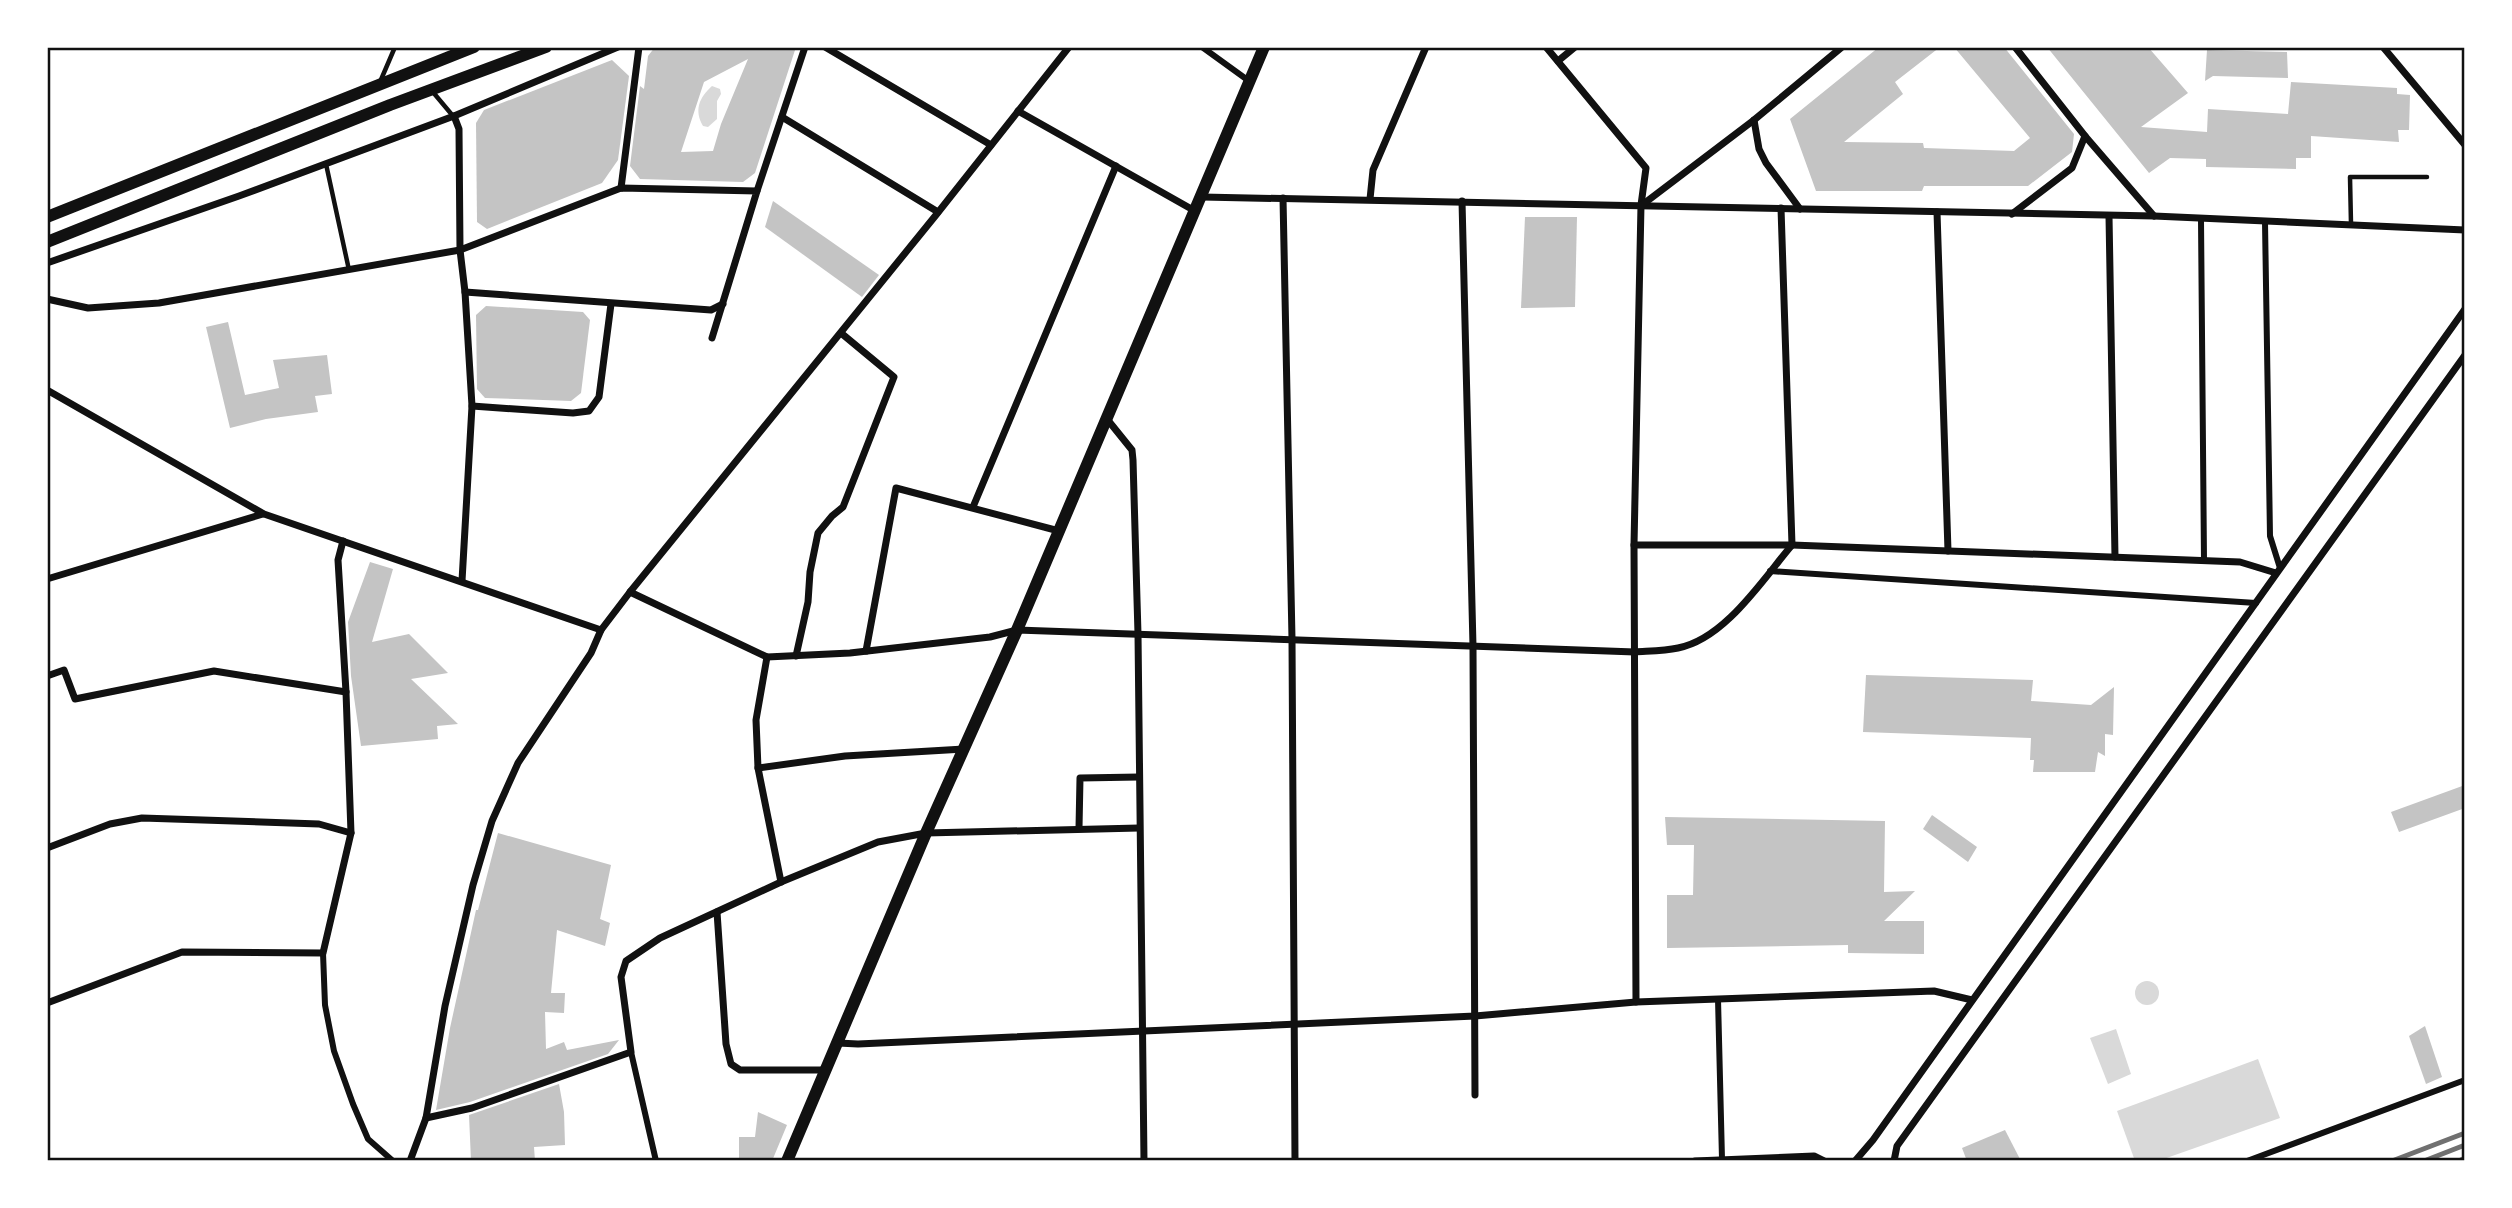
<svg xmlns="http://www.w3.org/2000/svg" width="2512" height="1208" viewBox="0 0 2512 1208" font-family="Arial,sans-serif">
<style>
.water{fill:#d9d9d9}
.building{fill:#c4c4c4;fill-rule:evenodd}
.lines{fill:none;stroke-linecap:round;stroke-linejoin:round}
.service{stroke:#111;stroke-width:4.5}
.pedestrian{stroke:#111;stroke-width:6}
.minor{stroke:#111;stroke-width:7}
.tertiary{stroke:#111;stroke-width:12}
.secondary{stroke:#111;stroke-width:12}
.rail{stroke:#707070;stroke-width:5}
.neatline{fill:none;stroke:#111;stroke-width:2.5}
</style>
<rect width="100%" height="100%" fill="#fff"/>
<!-- water -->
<g class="water">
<path d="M 712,86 L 720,89 L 721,94 L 717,101 L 717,119 L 708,127 L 703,126 C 694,110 699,98 712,86 Z"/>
<circle cx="2147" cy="993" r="12"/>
<path d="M 2116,1029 L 2131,1074 L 2108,1084 L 2090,1038 Z"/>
<path d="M 2258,1059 L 2280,1118 L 2158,1161 L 2135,1161 L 2117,1111 Z"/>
</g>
<!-- building -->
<g class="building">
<path d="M 655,47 L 796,47 L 755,173 L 743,182 L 640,179 L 630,166 L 640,86 L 644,89 L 648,56 ZM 748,59 L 721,124 L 713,151 L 681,152 L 704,82 Z"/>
<path d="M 1879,47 L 1940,47 L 1895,82 L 1903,94 L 1844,142 L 1923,143 L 1924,148 L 2014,151 L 2030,138 L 1954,47 L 2004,47 L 2074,134 L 2072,152 L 2028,186 L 1924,186 L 1922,191 L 1816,191 L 1790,119 Z"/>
<path d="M 2047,47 L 2148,47 L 2188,93 L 2141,127 L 2207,132 L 2208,109 L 2288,114 L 2291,82 L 2397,88 L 2397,94 L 2410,95 L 2409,130 L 2398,130 L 2399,142 L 2311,136 L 2311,158 L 2296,158 L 2296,169 L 2206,167 L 2206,159 L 2170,158 L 2149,173 Z"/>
<path d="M 2207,50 L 2287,52 L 2288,78 L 2213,76 L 2205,81 Z"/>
<path d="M 612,60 L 629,76 L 618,160 L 602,183 L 487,229 L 477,222 L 476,123 L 484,110 Z"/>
<path d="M 773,201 L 879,275 L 862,297 L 765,227 Z"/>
<path d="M 1525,217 L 1577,217 L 1575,307 L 1521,308 Z"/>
<path d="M 486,306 L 583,312 L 590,320 L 581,393 L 571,401 L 485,398 L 477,389 L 476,315 Z"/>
<path d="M 228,322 L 245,395 L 279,388 L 273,360 L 327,355 L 332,394 L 315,396 L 318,412 L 266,419 L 230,428 L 206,327 Z"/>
<path d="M 370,562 L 393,569 L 372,642 L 409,634 L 448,673 L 411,679 L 458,724 L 437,726 L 438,739 L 361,746 L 351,676 L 348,622 Z"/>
<path d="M 1866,675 L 2033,680 L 2031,701 L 2091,705 L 2114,687 L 2113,735 L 2105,734 L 2105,756 L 2098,752 L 2095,772 L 2033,772 L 2034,760 L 2030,760 L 2031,738 L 1863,732 Z"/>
<path d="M 2465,785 L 2465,808 L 2399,832 L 2391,812 Z"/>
<path d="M 1932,815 L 1977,847 L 1968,862 L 1923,829 Z"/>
<path d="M 1665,817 L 1885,821 L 1884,892 L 1915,891 L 1884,921 L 1924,921 L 1924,954 L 1848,953 L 1848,945 L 1667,948 L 1667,895 L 1693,895 L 1694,845 L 1667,845 Z"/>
<path d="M 498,833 L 611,865 L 600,919 L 610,923 L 605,946 L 557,930 L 551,993 L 565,993 L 564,1013 L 545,1012 L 546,1049 L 564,1042 L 567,1050 L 619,1040 L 608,1054 L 470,1102 L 436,1110 L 450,1028 L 476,910 L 478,910 Z"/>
<path d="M 2425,1026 L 2442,1077 L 2426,1084 L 2409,1036 Z"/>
<path d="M 559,1084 L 564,1112 L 565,1145 L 534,1147 L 535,1161 L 471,1161 L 469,1115 Z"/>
<path d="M 758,1112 L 787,1125 L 772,1161 L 739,1161 L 739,1137 L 755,1137 Z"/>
<path d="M 2005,1130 L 2021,1161 L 1967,1161 L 1962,1148 Z"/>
</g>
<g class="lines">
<!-- service -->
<g class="service">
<path d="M 380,82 L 395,47"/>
<path d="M 432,91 L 453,116"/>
<path d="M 326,164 L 349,270"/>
<path d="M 2351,224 L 2350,177 L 2427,177"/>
</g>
<!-- pedestrian -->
<g class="pedestrian">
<path d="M 1202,47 L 1249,81"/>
<path d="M 2201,220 L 2204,561"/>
<path d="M 2265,222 L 2270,536 L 2280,568"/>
<path d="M 1770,571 L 2256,603"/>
<path d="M 323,953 L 325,1005 L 334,1051 L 353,1104 L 368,1139 L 393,1161"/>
<path d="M 1718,999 L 1722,1159"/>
<path d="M 631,1052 L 656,1161"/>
<path d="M 2247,1161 L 2465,1080"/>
</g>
<!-- minor -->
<g class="minor">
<path d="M 825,47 L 991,145"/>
<path d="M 1546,47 L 1646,168 L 1641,205 L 1634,545 L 1636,1002"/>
<path d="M 2015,47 L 2085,136 L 2154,216"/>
<path d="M 2383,47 L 2465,145"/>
<path d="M 1558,61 L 1575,47"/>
<path d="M 1018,111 L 1195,211"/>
<path d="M 454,116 L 459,129 L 460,250 L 465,292 L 472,406 L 462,581"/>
<path d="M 782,117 L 938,212"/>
<path d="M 1754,120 L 1759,149 L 1766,163 L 1800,209"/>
<path d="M 621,188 L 639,47"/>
<path d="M 757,191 L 805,47"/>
<path d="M 1202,197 L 2154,216 L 2465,230"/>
<path d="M 1283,198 L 1292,639 L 1295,1161"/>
<path d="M 1370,199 L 1373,170 L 1426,47"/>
<path d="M 1462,201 L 1473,646 L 1475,1095"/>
<path d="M 1642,205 L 1754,120 L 1842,47"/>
<path d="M 1781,208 L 1792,545"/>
<path d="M 1937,212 L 1948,551"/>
<path d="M 2012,214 L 2072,168 L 2085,136"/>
<path d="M 2109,216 L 2115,557"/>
<path d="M 47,263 L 239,196 L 454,116 L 618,47"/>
<path d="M 465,292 L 711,310 L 723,304"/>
<path d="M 47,299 L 88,308 L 159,303 L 460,250 L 621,188 L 757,191 L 712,338"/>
<path d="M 47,390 L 264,514 L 601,630"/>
<path d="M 472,406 L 573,413 L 589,411 L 599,397 L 611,304"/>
<path d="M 1107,419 L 1132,450 L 1133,460 L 1138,634 L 1144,1161"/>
<path d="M 973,507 L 1116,166"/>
<path d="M 1634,545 L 1792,545 L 2240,562 L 2276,573"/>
<path d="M 47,579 L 263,514"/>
<path d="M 630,592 L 767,657 L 850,653 L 990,637 L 1017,630 L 1635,652 C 1649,651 1664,651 1678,648 C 1725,639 1763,579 1792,545"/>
<path d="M 866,651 L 896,488 L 1059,531"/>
<path d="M 796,656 L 808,602 L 810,572 L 818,533 L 832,516 L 843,507 L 894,377 L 841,333"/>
<path d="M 767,657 L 756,720 L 758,768 L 781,882"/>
<path d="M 47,676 L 64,670 L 75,699 L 214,671 L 346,692"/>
<path d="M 758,768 L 845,756 L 964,749"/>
<path d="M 1079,828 L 1080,778 L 1139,777"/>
<path d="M 47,848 L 110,824 L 142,818 L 319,824 L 351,833"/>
<path d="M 717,912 L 726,1044 L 731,1064 L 740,1070 L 826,1070"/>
<path d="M 47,1003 L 182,952 L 323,953 L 351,833 L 346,692 L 338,560 L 343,541"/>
<path d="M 838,1043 L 858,1044 L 1475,1016 L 1636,1002 L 1934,991 L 1972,1000"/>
<path d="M 426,1118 L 472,1108 L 631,1052 L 621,977 L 626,961 L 660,938 L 781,882 L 878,842 L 926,833 L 1139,828"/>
<path d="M 410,1161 L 426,1118 L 445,1006 L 473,885 L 492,821 L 518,763 L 591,653 L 601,630 L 630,592 L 936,215 L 1069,47"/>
<path d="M 1695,1161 L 1814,1156 L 1824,1161"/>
<path d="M 1855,1161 L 1873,1140 L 2465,309"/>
<path d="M 1894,1161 L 1897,1146 L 2465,355"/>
</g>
<!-- tertiary -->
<path class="tertiary" d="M 787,1161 L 926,833 L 1017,630 L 1264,47"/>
<!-- secondary -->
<g class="secondary">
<path d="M 47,217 L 474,47"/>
<path d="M 47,242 L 390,105 L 546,47"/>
</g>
<!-- rail -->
<g class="rail">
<path d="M 2392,1161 L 2465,1133"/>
<path d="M 2424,1161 L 2465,1145"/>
<path d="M 2459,1161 L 2465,1158"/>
</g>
</g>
<!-- border -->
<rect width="2512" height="1208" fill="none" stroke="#ffffff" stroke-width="98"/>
<rect x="49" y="49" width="2414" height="1110" class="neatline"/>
</svg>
